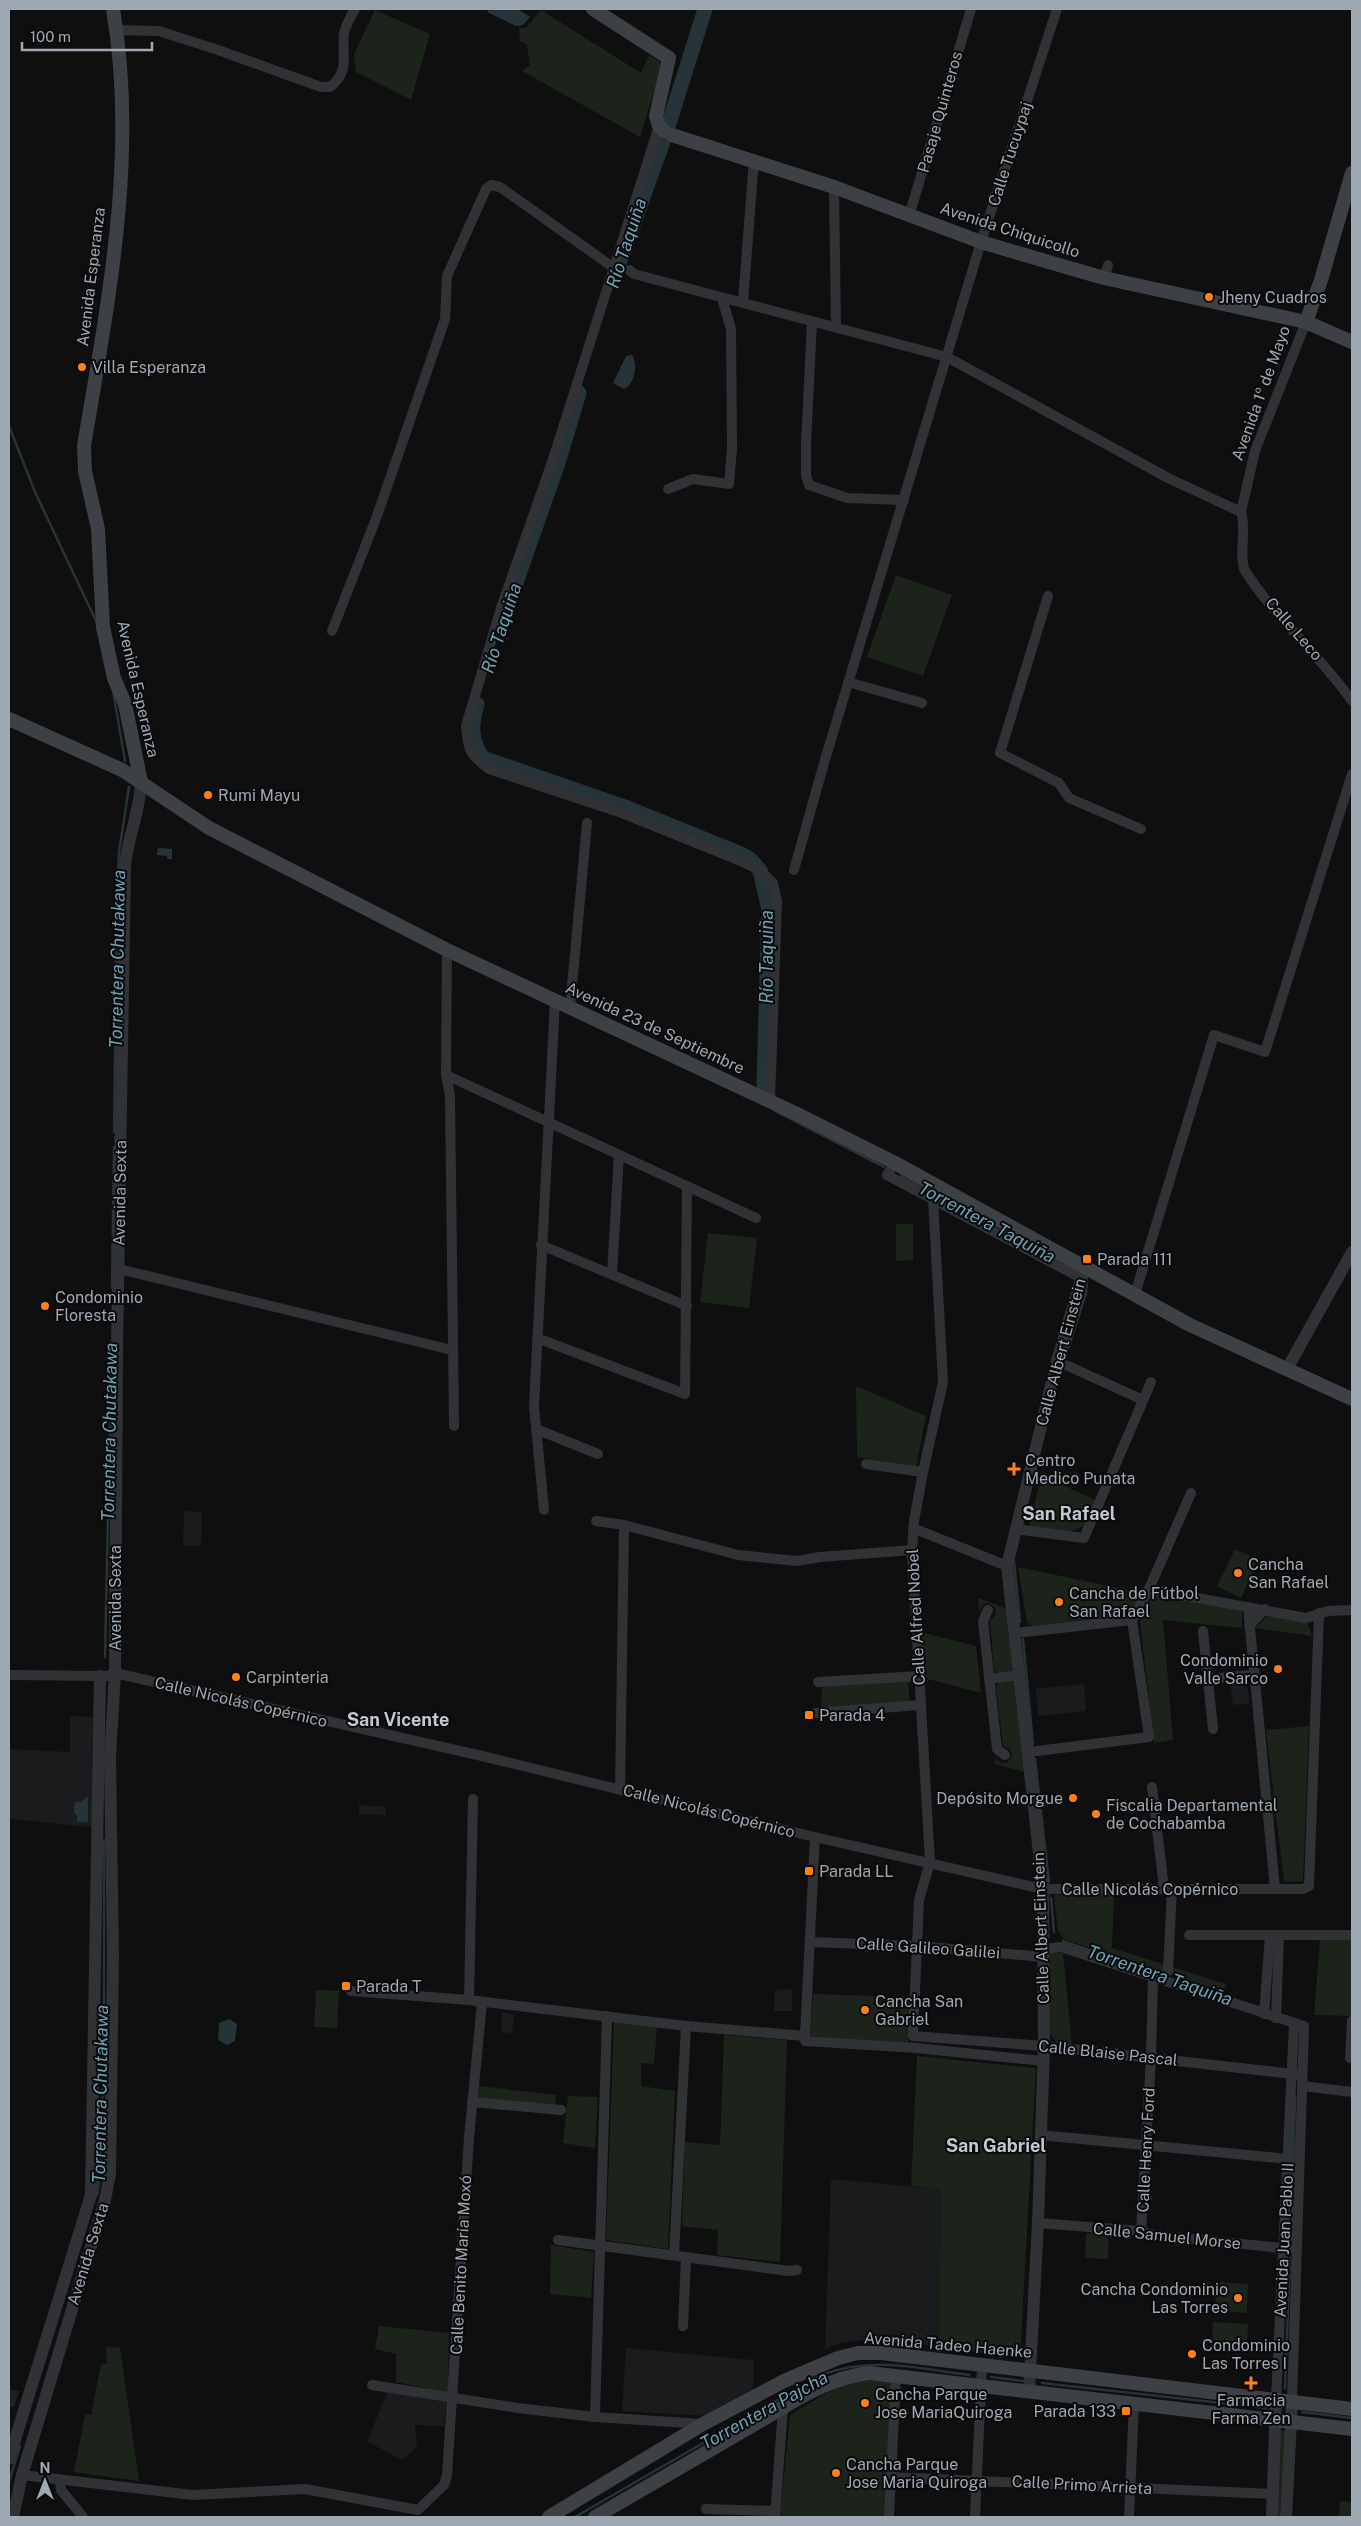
<svg xmlns="http://www.w3.org/2000/svg" width="1361" height="2526" viewBox="0 0 1361 2526" font-family="'Public Sans',sans-serif">
<style>
.built{fill:#1a1b1d}
.green{fill:#1b231b}
.water{fill:#263338}
.lines{fill:none;stroke-linecap:round;stroke-linejoin:round}
.stream{stroke:#263338;stroke-width:2.5}
.river{stroke:#263338;stroke-width:15}
.minor{stroke:#303236;stroke-width:10}
.tertiary{stroke:#303236;stroke-width:12}
.secondary{stroke:#3d4146;stroke-width:14}
.poi-dot{fill:#ff8018;stroke:#0a0a0b;stroke-width:2}
.labels{text-anchor:middle;dominant-baseline:central;stroke-width:4;stroke-linejoin:round;paint-order:stroke}
.street-label{font-size:16px;fill:#9ea9b3;stroke:#0a0a0b}
.poi-label{font-size:16px;fill:#9ea9b3;stroke:#0a0a0b;text-anchor:start}
.water-label{font-size:18px;font-style:italic;fill:#70a2b3;stroke:#0a0a0b}
.neighbourhood-label{font-size:18px;font-weight:bold;fill:#c0c7cf;stroke:#0a0a0b}
</style>
<rect width="100%" height="100%" fill="#0f0f10"/>
<!-- built -->
<g class="built">
<path d="M 184,1511 L 202,1512 L 201,1546 L 183,1546 Z"/>
<path d="M 1246,1679 L 1250,1703 L 1233,1705 L 1230,1681 Z"/>
<path d="M 1084,1684 L 1086,1711 L 1038,1716 L 1036,1689 Z"/>
<path d="M 70,1716 L 93,1717 L 92,1827 L 9,1819 L 9,1749 L 70,1752 Z"/>
<path d="M 359,1805 L 386,1807 L 386,1815 L 359,1814 Z"/>
<path d="M 792,1989 L 792,2011 L 774,2011 L 775,1990 Z"/>
<path d="M 502,2012 L 514,2015 L 512,2033 L 501,2032 Z"/>
<path d="M 831,2179 L 941,2189 L 939,2347 L 883,2339 L 843,2342 L 825,2349 Z"/>
<path d="M 626,2348 L 754,2360 L 753,2390 L 709,2416 L 622,2411 Z"/>
<path d="M 388,2391 L 446,2401 L 444,2426 L 415,2425 L 417,2447 L 401,2460 L 367,2441 Z"/>
</g>
<!-- green -->
<g class="green">
<path d="M 375,10 L 430,34 L 411,100 L 356,72 L 354,54 Z"/>
<path d="M 541,10 L 641,73 L 649,55 L 659,61 L 661,69 L 640,137 L 522,71 L 530,65 L 527,45 L 520,41 L 519,28 L 526,28 Z"/>
<path d="M 896,575 L 952,595 L 923,676 L 867,657 Z"/>
<path d="M 896,1224 L 913,1224 L 913,1260 L 896,1261 Z"/>
<path d="M 708,1233 L 757,1238 L 749,1308 L 700,1302 Z"/>
<path d="M 856,1386 L 926,1416 L 916,1466 L 857,1457 Z"/>
<path d="M 1041,1475 L 1095,1500 L 1084,1526 L 1070,1532 L 1029,1528 Z"/>
<path d="M 1235,1549 L 1259,1560 L 1241,1598 L 1217,1586 Z"/>
<path d="M 1018,1567 L 1142,1593 L 1132,1612 L 1127,1615 L 1032,1626 L 1027,1622 Z"/>
<path d="M 1154,1593 L 1242,1609 L 1242,1628 L 1163,1620 L 1173,1740 L 1154,1743 L 1140,1621 Z"/>
<path d="M 978,1598 L 1008,1609 L 1015,1669 L 1012,1673 L 999,1675 L 994,1670 L 990,1620 L 995,1616 L 996,1609 L 989,1603 L 984,1604 L 979,1611 Z"/>
<path d="M 1269,1615 L 1307,1622 L 1312,1636 L 1255,1628 Z"/>
<path d="M 920,1632 L 976,1646 L 981,1693 L 924,1678 Z"/>
<path d="M 908,1681 L 910,1705 L 821,1708 L 822,1685 Z"/>
<path d="M 1013,1681 L 1017,1684 L 1028,1773 L 995,1764 L 995,1758 L 1002,1763 L 1007,1763 L 1012,1755 L 1010,1749 L 1003,1746 L 996,1687 L 999,1682 Z"/>
<path d="M 1309,1726 L 1303,1881 L 1284,1882 L 1266,1730 Z"/>
<path d="M 1114,1893 L 1112,1948 L 1226,1984 L 1225,1993 L 1064,1939 L 1058,1931 L 1054,1895 Z"/>
<path d="M 1352,1938 L 1352,2016 L 1314,2015 L 1320,1939 Z"/>
<path d="M 1049,1952 L 1063,1953 L 1072,2044 L 1056,2042 L 1050,2034 Z"/>
<path d="M 316,1990 L 339,1991 L 337,2028 L 314,2027 Z"/>
<path d="M 813,1994 L 909,1997 L 908,2043 L 810,2036 Z"/>
<path d="M 614,2022 L 657,2027 L 654,2064 L 641,2063 L 641,2086 L 675,2091 L 668,2249 L 606,2240 Z"/>
<path d="M 724,2035 L 787,2040 L 780,2262 L 717,2255 L 718,2230 L 682,2226 L 685,2142 L 720,2145 Z"/>
<path d="M 917,2056 L 1036,2068 L 1020,2358 L 939,2347 L 941,2189 L 911,2186 Z"/>
<path d="M 479,2086 L 556,2095 L 555,2106 L 478,2098 Z"/>
<path d="M 568,2096 L 598,2097 L 595,2148 L 563,2143 Z"/>
<path d="M 1086,2233 L 1109,2234 L 1108,2259 L 1085,2258 Z"/>
<path d="M 551,2245 L 594,2252 L 591,2298 L 550,2294 Z"/>
<path d="M 1216,2282 L 1248,2284 L 1247,2313 L 1215,2311 Z"/>
<path d="M 1213,2322 L 1248,2324 L 1247,2350 L 1212,2347 Z"/>
<path d="M 379,2326 L 449,2333 L 448,2393 L 396,2382 L 396,2354 L 375,2349 Z"/>
<path d="M 106,2346 L 120,2348 L 139,2481 L 74,2472 L 85,2415 L 91,2415 L 101,2364 L 107,2364 Z"/>
<path d="M 862,2380 L 892,2382 L 884,2517 L 780,2517 L 790,2415 L 835,2388 Z"/>
<path d="M 9,2390 L 19,2391 L 14,2407 L 9,2406 Z"/>
<path d="M 1280,2431 L 1285,2431 L 1280,2517 L 1276,2517 Z"/>
<path d="M 1340,2501 L 1352,2502 L 1352,2517 L 1339,2517 Z"/>
</g>
<!-- water -->
<g class="water">
<path d="M 490,9 L 518,9 L 530,17 L 523,25 L 516,26 L 487,12 Z"/>
<path d="M 632,355 C 638,364 635,384 624,389 L 613,383 L 626,356 Z"/>
<path d="M 158,848 L 172,849 L 172,859 L 167,859 L 167,856 L 157,855 Z"/>
<path d="M 88,1797 L 88,1822 L 77,1822 L 77,1816 L 74,1812 L 75,1802 L 80,1802 Z"/>
<path d="M 229,2019 L 237,2024 L 235,2041 L 227,2045 L 218,2040 L 219,2023 Z"/>
</g>
<g class="lines">
<!-- stream -->
<g class="stream">
<path d="M 9,426 L 35,492 L 97,623"/>
<path d="M 113,691 L 125,761"/>
<path d="M 775,1111 L 884,1167"/>
<path d="M 114,1132 L 117,898 L 119,852 L 129,787"/>
<path d="M 901,1176 L 959,1206"/>
<path d="M 112,1288 L 114,1147"/>
<path d="M 1065,1358 L 1086,1293 L 1087,1280"/>
<path d="M 1014,1561 L 1020,1622"/>
<path d="M 1023,1639 L 1033,1744"/>
<path d="M 105,1657 L 111,1373"/>
<path d="M 1035,1759 L 1049,1882"/>
<path d="M 1051,1898 L 1054,1932"/>
<path d="M 1063,1941 L 1130,1964"/>
<path d="M 97,2195 L 100,2175 L 104,2044 L 104,1840"/>
<path d="M 1292,2240 L 1295,2097"/>
<path d="M 991,2377 L 1023,2381"/>
<path d="M 1042,2383 L 1266,2408"/>
<path d="M 1285,2388 L 1290,2258"/>
<path d="M 1302,2412 L 1352,2418"/>
<path d="M 9,2482 L 20,2446"/>
<path d="M 575,2517 L 821,2375 C 873,2356 916,2368 969,2375"/>
</g>
<!-- river -->
<g class="river">
<path d="M 621,259 L 665,136 L 705,9"/>
<path d="M 499,631 L 558,463 L 579,393"/>
<path d="M 477,704 C 471,724 470,740 483,758 L 625,807 L 741,854 L 751,860 L 760,870 L 769,910 L 764,1084"/>
</g>
<!-- minor -->
<g class="minor">
<path d="M 116,30 L 159,31 L 218,50 L 321,87 L 330,87 C 351,70 341,56 344,34 C 345,26 351,16 355,9"/>
<path d="M 659,126 L 553,459 L 501,608 L 466,726 C 468,750 469,754 489,769 L 622,813 L 736,859 L 760,870 L 773,883 L 777,901 L 770,1101"/>
<path d="M 834,187 L 836,327"/>
<path d="M 909,216 L 971,9"/>
<path d="M 629,270 L 634,274 L 947,357 L 1168,478 L 1241,512 C 1247,531 1239,550 1244,569 C 1274,617 1319,654 1352,701"/>
<path d="M 1104,278 L 1108,265"/>
<path d="M 743,302 L 754,160"/>
<path d="M 812,322 L 806,444 L 806,475 L 809,485 L 847,498 L 904,500"/>
<path d="M 668,489 L 693,479 L 729,484 L 732,448 L 731,329 L 722,298"/>
<path d="M 1241,512 L 1255,451 L 1306,322"/>
<path d="M 1048,596 L 1000,753 L 1059,783 L 1069,798 L 1141,829"/>
<path d="M 332,631 L 377,516 L 445,319 L 447,276 L 486,189 L 491,185 L 500,187 L 614,268"/>
<path d="M 848,682 L 922,703"/>
<path d="M 794,870 L 824,763 L 981,242 L 1057,9"/>
<path d="M 447,950 L 446,1075 L 450,1096 L 454,1426"/>
<path d="M 570,1008 L 587,823"/>
<path d="M 446,1075 L 756,1218"/>
<path d="M 895,1163 L 887,1175 L 1081,1278"/>
<path d="M 933,1199 L 943,1382 L 923,1472 L 914,1521 L 912,1550 L 930,1862 L 919,1900 L 913,2036 L 1044,2046 L 1302,2075"/>
<path d="M 541,1245 L 687,1306"/>
<path d="M 119,1269 L 452,1350"/>
<path d="M 612,1274 L 619,1155"/>
<path d="M 1135,1294 L 1214,1035 L 1265,1052 L 1352,774"/>
<path d="M 537,1338 L 685,1394 L 687,1186"/>
<path d="M 1057,1361 L 1143,1400"/>
<path d="M 536,1429 L 598,1454"/>
<path d="M 866,1464 L 923,1472"/>
<path d="M 544,1510 L 534,1406 L 555,1001"/>
<path d="M 596,1521 L 624,1525 L 738,1555 L 797,1561 L 820,1557 L 912,1550"/>
<path d="M 913,1528 L 1007,1566"/>
<path d="M 1015,1529 L 1084,1538 L 1151,1382"/>
<path d="M 1149,1589 L 1306,1618 L 1328,1611 L 1352,1610"/>
<path d="M 1248,1607 L 1275,1889"/>
<path d="M 988,1610 L 983,1621 L 997,1749 L 1005,1755"/>
<path d="M 1249,1626 L 1265,1609"/>
<path d="M 1203,1631 L 1213,1729"/>
<path d="M 1015,1633 L 1132,1620"/>
<path d="M 9,1675 L 107,1676 L 115,1673 L 482,1756 L 806,1835 L 1043,1889 L 1303,1889 L 1309,1886 L 1319,1613"/>
<path d="M 989,1679 L 1020,1675"/>
<path d="M 1208,1679 L 1253,1675"/>
<path d="M 818,1682 L 920,1676"/>
<path d="M 815,1713 L 920,1705"/>
<path d="M 1029,1752 L 1149,1737 L 1132,1620 L 1149,1589 L 1191,1493"/>
<path d="M 1152,1787 L 1164,1888"/>
<path d="M 620,1790 L 624,1525"/>
<path d="M 1189,1935 L 1352,1935"/>
<path d="M 811,1942 L 917,1946 L 1044,1957"/>
<path d="M 1044,1949 L 1061,1947 L 1304,2026 L 1292,2402"/>
<path d="M 1168,1971 L 1172,1888"/>
<path d="M 351,1991 L 469,2000 L 686,2026 L 805,2036 L 815,1837"/>
<path d="M 469,2000 L 473,1799"/>
<path d="M 1264,2014 L 1270,1936"/>
<path d="M 1276,2018 L 1279,1936"/>
<path d="M 805,2041 L 916,2048 L 1043,2061"/>
<path d="M 1350,2058 L 1352,2021"/>
<path d="M 1302,2086 L 1352,2092"/>
<path d="M 472,2102 L 561,2110"/>
<path d="M 1040,2135 L 1289,2159"/>
<path d="M 1038,2223 L 1141,2231 L 1154,2235 L 1291,2249"/>
<path d="M 1141,2231 L 1151,2057 L 1153,1979"/>
<path d="M 558,2240 L 789,2271 L 797,2270"/>
<path d="M 674,2255 L 686,2026"/>
<path d="M 683,2326 L 686,2257"/>
<path d="M 372,2385 L 518,2408 L 595,2417 L 703,2424"/>
<path d="M 1276,2400 L 1294,2024"/>
<path d="M 595,2417 L 607,2016"/>
<path d="M 22,2475 L 193,2495 L 305,2489 L 418,2510"/>
<path d="M 890,2477 L 1273,2494"/>
<path d="M 60,2481 L 61,2490 L 83,2517"/>
<path d="M 706,2509 L 775,2511"/>
<path d="M 418,2510 L 444,2485 L 447,2475 L 469,2138 L 482,2002"/>
<path d="M 775,2517 L 783,2408"/>
<path d="M 889,2517 L 896,2376"/>
<path d="M 975,2517 L 982,2365"/>
<path d="M 1129,2517 L 1134,2404"/>
</g>
<!-- tertiary -->
<g class="tertiary">
<path d="M 1287,1369 L 1352,1252"/>
<path d="M 1029,2392 L 1038,2223 L 1044,2046 L 1043,1889 L 1007,1566 L 1057,1361 L 1085,1266"/>
<path d="M 9,2459 L 91,2195 L 100,1676"/>
<path d="M 13,2517 L 22,2475 L 105,2200 L 110,2174 L 113,1955 L 110,1758 L 115,1673 L 117,1349 L 125,866 C 128,837 140,811 141,782"/>
<path d="M 1272,2517 L 1276,2400"/>
<path d="M 1286,2517 L 1292,2402"/>
</g>
<!-- secondary -->
<g class="secondary">
<path d="M 113,9 C 138,155 108,302 84,446 L 85,471 L 98,529 L 103,627 L 114,678 L 125,704 L 141,782"/>
<path d="M 593,9 L 669,58 L 656,116 L 659,126 L 664,131"/>
<path d="M 672,135 L 834,187 L 981,242 L 1035,258 L 1104,278 L 1306,322 L 1352,342"/>
<path d="M 1306,322 L 1321,280 L 1352,173"/>
<path d="M 9,719 L 122,770 L 209,828 L 447,950 L 795,1113 L 895,1163 L 1190,1325 L 1352,1399"/>
<path d="M 549,2517 L 703,2424 L 784,2381 L 838,2358 L 858,2353 L 881,2353 L 1352,2409"/>
<path d="M 595,2517 C 644,2489 693,2460 743,2431 C 782,2409 823,2378 869,2373 L 1352,2429"/>
</g>
</g>
<!-- markers -->
<g class="poi-dot">
<circle cx="1209" cy="297" r="5"/>
<circle cx="82" cy="367" r="5"/>
<circle cx="208" cy="795" r="5"/>
<rect x="1082" y="1254" width="10" height="10" rx="2.5"/>
<circle cx="45" cy="1306" r="5"/>
<path d="M1011.5 1461.5h5v5h5v5h-5v5h-5v-5h-5v-5h5z"/>
<circle cx="1238" cy="1573" r="5"/>
<circle cx="1059" cy="1602" r="5"/>
<circle cx="1278" cy="1669" r="5"/>
<circle cx="236" cy="1677" r="5"/>
<rect x="804" y="1710" width="10" height="10" rx="2.5"/>
<circle cx="1073" cy="1798" r="5"/>
<circle cx="1096" cy="1814" r="5"/>
<rect x="804" y="1866" width="10" height="10" rx="2.5"/>
<rect x="341" y="1981" width="10" height="10" rx="2.5"/>
<circle cx="865" cy="2010" r="5"/>
<circle cx="1238" cy="2298" r="5"/>
<circle cx="1192" cy="2354" r="5"/>
<path d="M1248.5 2375.5h5v5h5v5h-5v5h-5v-5h-5v-5h5z"/>
<circle cx="865" cy="2403" r="5"/>
<rect x="1121" y="2406" width="10" height="10" rx="2.5"/>
<circle cx="836" cy="2473" r="5"/>
</g>
<g class="labels">
<!-- street labels -->
<g class="street-label">
<text transform="translate(940 112) rotate(-74)">Pasaje Quinteros</text>
<text transform="translate(1010 154) rotate(-72)">Calle Tucuypaj</text>
<text transform="translate(1010 230) rotate(18)">Avenida Chiquicollo</text>
<text transform="translate(91 277) rotate(-83)">Avenida Esperanza</text>
<text transform="translate(1261 393) rotate(-70)">Avenida 1º de Mayo</text>
<text transform="translate(1294 629) rotate(49)">Calle Leco</text>
<text transform="translate(138 689) rotate(77)">Avenida Esperanza</text>
<text transform="translate(655 1028) rotate(25)">Avenida 23 de Septiembre</text>
<text transform="translate(120 1193) rotate(-89)">Avenida Sexta</text>
<text transform="translate(1061 1352) rotate(-75)">Calle Albert Einstein</text>
<text transform="translate(115 1598) rotate(-90)">Avenida Sexta</text>
<text transform="translate(916 1617) rotate(-93)">Calle Alfred Nobel</text>
<text transform="translate(241 1702) rotate(13)">Calle Nicolás Copérnico</text>
<text transform="translate(709 1811) rotate(14)">Calle Nicolás Copérnico</text>
<text x="1150" y="1889">Calle Nicolás Copérnico</text>
<text transform="translate(1041 1928) rotate(-92)">Calle Albert Einstein</text>
<text transform="translate(928 1948) rotate(4)">Calle Galileo Galilei</text>
<text transform="translate(1108 2053) rotate(6)">Calle Blaise Pascal</text>
<text transform="translate(1146 2150) rotate(-87)">Calle Henry Ford</text>
<text transform="translate(1167 2236) rotate(6)">Calle Samuel Morse</text>
<text transform="translate(1284 2240) rotate(-87)">Avenida Juan Pablo II</text>
<text transform="translate(88 2254) rotate(-73)">Avenida Sexta</text>
<text transform="translate(461 2265) rotate(-87)">Calle Benito María Moxó</text>
<text transform="translate(948 2345) rotate(5)">Avenida Tadeo Haenke</text>
<text transform="translate(1082 2485) rotate(3)">Calle Primo Arrieta</text>
</g>
<!-- poi labels -->
<g class="poi-label">
<text x="1219" y="297">Jheny Cuadros</text>
<text x="92" y="367">Villa Esperanza</text>
<text x="218" y="795">Rumi Mayu</text>
<text x="1097" y="1259">Parada 111</text>
<text x="55" y="1297">Condominio<tspan x="55" dy="18">Floresta</tspan></text>
<text x="1025" y="1460">Centro<tspan x="1025" dy="18">Medico Punata</tspan></text>
<text x="1248" y="1564">Cancha<tspan x="1248" dy="18">San Rafael</tspan></text>
<text x="1069" y="1593">Cancha de Fútbol<tspan x="1069" dy="18">San Rafael</tspan></text>
<text x="1268" y="1660" text-anchor="end">Condominio<tspan x="1268" dy="18">Valle Sarco</tspan></text>
<text x="246" y="1677">Carpinteria</text>
<text x="819" y="1715">Parada 4</text>
<text x="1063" y="1798" text-anchor="end">Depósito Morgue</text>
<text x="1106" y="1805">Fiscalia Departamental<tspan x="1106" dy="18">de Cochabamba</tspan></text>
<text x="819" y="1871">Parada LL</text>
<text x="356" y="1986">Parada T</text>
<text x="875" y="2001">Cancha San<tspan x="875" dy="18">Gabriel</tspan></text>
<text x="1228" y="2289" text-anchor="end">Cancha Condominio<tspan x="1228" dy="18">Las Torres</tspan></text>
<text x="1202" y="2345">Condominio<tspan x="1202" dy="18">Las Torres I</tspan></text>
<text x="875" y="2394">Cancha Parque<tspan x="875" dy="18">Jose MariaQuiroga</tspan></text>
<text x="1251" y="2400" text-anchor="middle">Farmacia<tspan x="1251" dy="18">Farma Zen</tspan></text>
<text x="1116" y="2411" text-anchor="end">Parada 133</text>
<text x="846" y="2464">Cancha Parque<tspan x="846" dy="18">Jose Maria Quiroga</tspan></text>
</g>
<!-- water labels -->
<g class="water-label">
<text transform="translate(626 243) rotate(-72)">Río Taquiña</text>
<text transform="translate(501 628) rotate(-72)">Río Taquiña</text>
<text transform="translate(766 957) rotate(-90)">Río Taquiña</text>
<text transform="translate(117 959) rotate(-89)">Torrentera Chutakawa</text>
<text transform="translate(987 1222) rotate(28)">Torrentera Taquiña</text>
<text transform="translate(109 1432) rotate(-89)">Torrentera Chutakawa</text>
<text transform="translate(1160 1975) rotate(19)">Torrentera Taquiña</text>
<text transform="translate(100 2094) rotate(-89)">Torrentera Chutakawa</text>
<text transform="translate(764 2410) rotate(-29)">Torrentera Pajcha</text>
</g>
<!-- neighbourhood labels -->
<g class="neighbourhood-label">
<text x="1069" y="1513">San Rafael</text>
<text x="398" y="1719">San Vicente</text>
<text x="996" y="2145">San Gabriel</text>
</g>
</g>
<!-- border -->
<rect width="1361" height="2526" fill="none" stroke="#9ea9b3" stroke-width="20"/>
<!-- north arrow -->
<g transform="translate(45 2481)" stroke="#0a0a0b" stroke-width="4" paint-order="stroke">
<path d="M0-4L9 19L0 12L-9 19Z" fill="#9ea9b3"/>
<text y="-8" font-size="14" font-weight="bold" text-anchor="middle" fill="#9ea9b3">N</text>
</g>
<!-- scale -->
<path d="M22 42v8h130v-8" fill="none" stroke="#9ea9b3" stroke-width="2.5"/>
<text x="30" y="42" font-size="15" fill="#9ea9b3" stroke="#0a0a0b" stroke-width="4" paint-order="stroke">100 m</text>
</svg>
